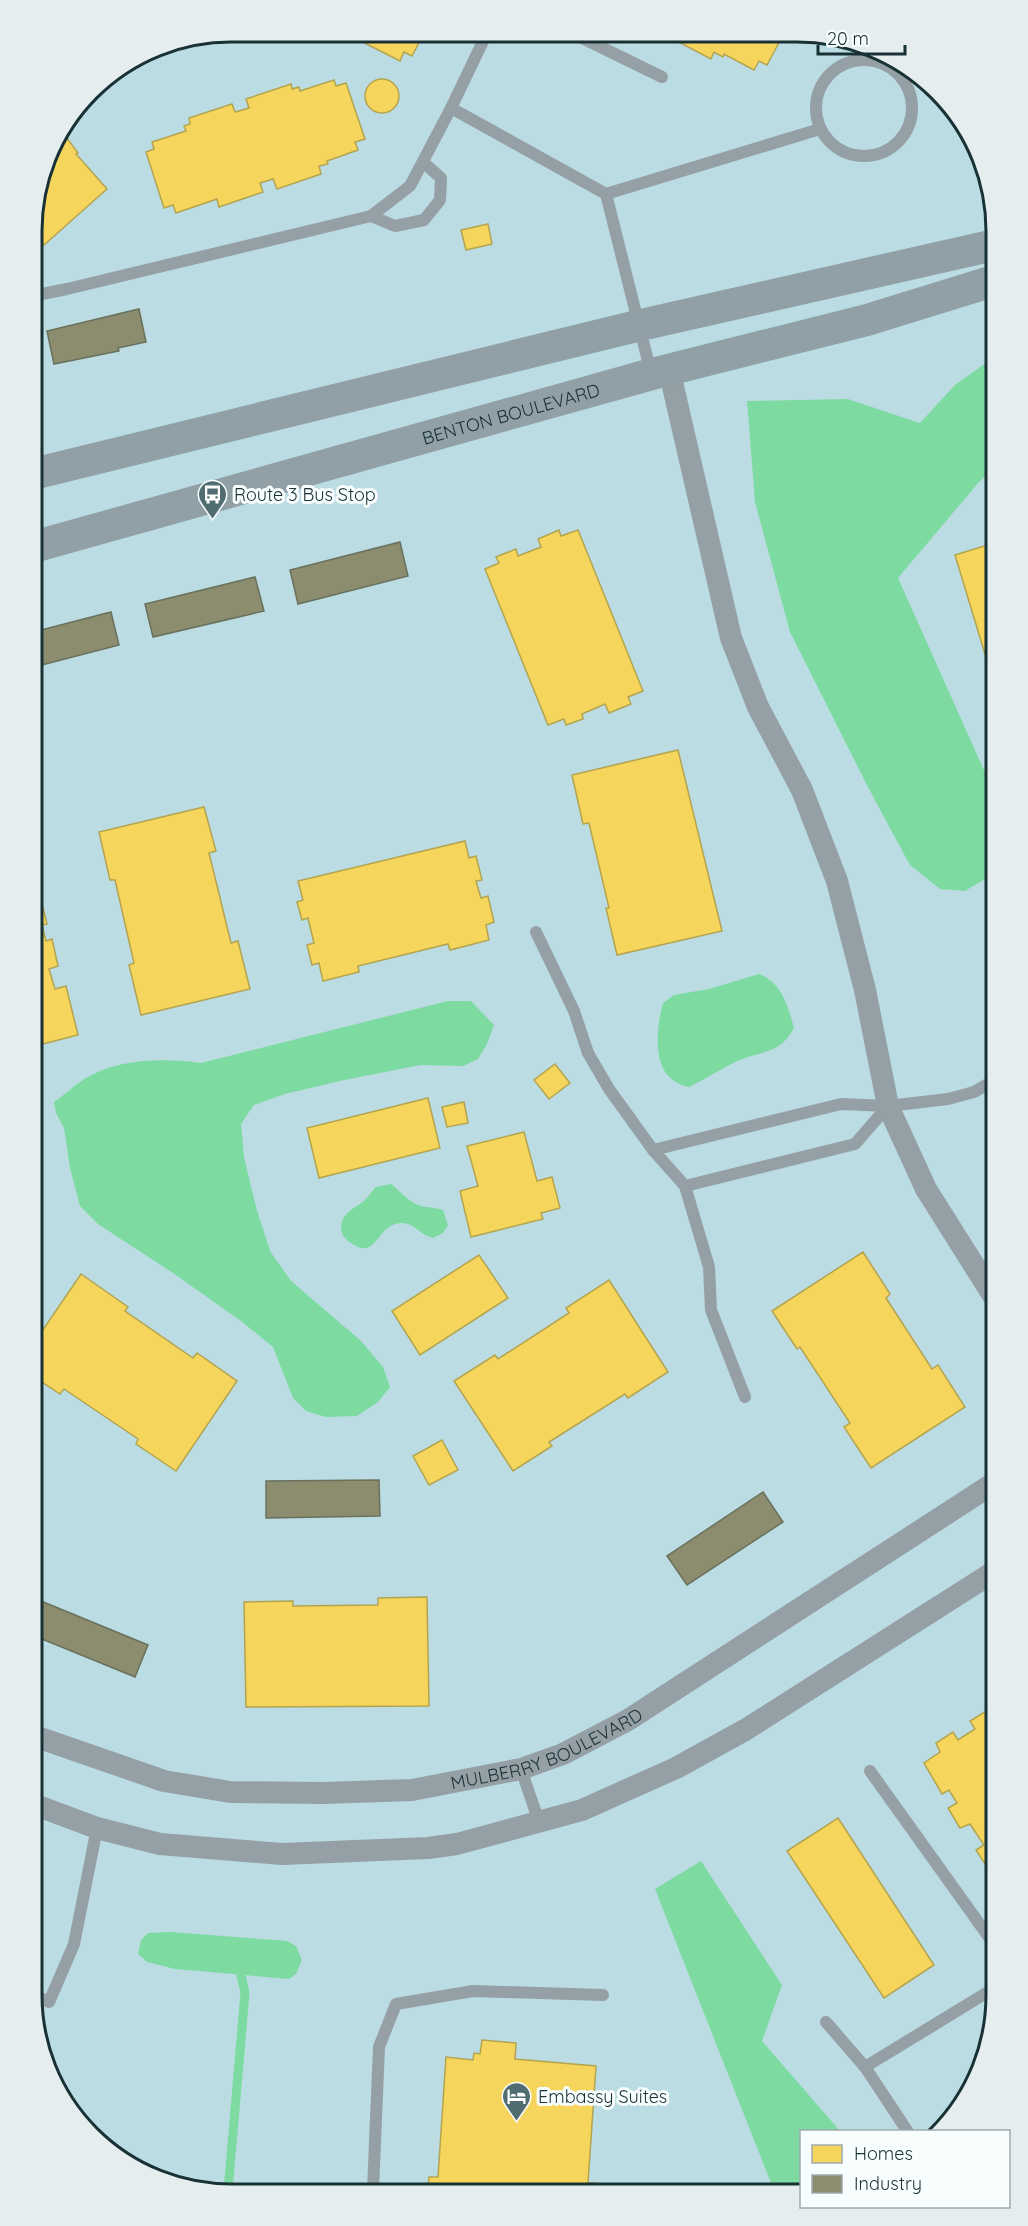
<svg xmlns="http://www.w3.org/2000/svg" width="1028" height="2226" viewBox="0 0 1028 2226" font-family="Quicksand,sans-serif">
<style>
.water{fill:#7ddba1}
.homes{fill:#f6d55c;stroke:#b3a450;stroke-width:1.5}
.industry{fill:#8c8c6e;stroke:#69715d;stroke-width:1.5}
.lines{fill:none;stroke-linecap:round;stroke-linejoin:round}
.stream{stroke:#7ddba1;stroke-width:9}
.lane{stroke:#95a0a6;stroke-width:12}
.street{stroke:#95a0a6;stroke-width:22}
.secondary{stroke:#90a0a6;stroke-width:32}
.labels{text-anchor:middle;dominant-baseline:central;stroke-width:6;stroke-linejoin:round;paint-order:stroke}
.street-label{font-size:18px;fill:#183135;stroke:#f8fdfe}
.poi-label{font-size:18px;fill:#183135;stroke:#f8fdfe;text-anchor:start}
.rim{fill:none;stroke:#183135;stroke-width:3}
</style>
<rect width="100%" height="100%" fill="#bbdce2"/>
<!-- water -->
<g class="water">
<path d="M 990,360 L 991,471 L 979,482 L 898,578 L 992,788 L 992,875 L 965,891 L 940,889 L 910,865 L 870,791 L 790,632 L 755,502 L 747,401 L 848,399 L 920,423 L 955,385 Z"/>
<path d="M 759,974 C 782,983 788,1006 794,1028 C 779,1056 760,1050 735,1062 C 720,1070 705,1079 689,1087 C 685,1086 680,1085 676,1082 C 651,1068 657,1026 663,1003 L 674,995 L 709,989 Z"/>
<path d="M 448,1001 L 471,1001 L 494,1025 L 487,1044 L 478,1059 L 463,1066 L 421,1065 L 344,1080 L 285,1094 L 254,1105 L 241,1124 L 244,1157 L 256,1207 L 270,1251 L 291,1281 L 361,1341 L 383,1367 L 390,1387 L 378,1402 L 357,1416 L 326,1417 L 306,1411 L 293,1398 L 273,1347 L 241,1321 L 173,1273 L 98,1224 L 80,1206 L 70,1168 L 64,1128 L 56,1113 L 54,1102 C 64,1095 74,1086 84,1079 C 120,1058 162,1058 201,1063 Z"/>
<path d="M 391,1184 C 400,1191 408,1201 418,1205 C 426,1208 435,1207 443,1210 L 448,1225 L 443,1233 L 433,1238 C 420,1235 415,1223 401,1223 C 378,1224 377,1257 356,1246 C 351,1243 344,1239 342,1233 C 337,1216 353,1209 364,1201 C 368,1197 372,1191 376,1187 Z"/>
<path d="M 701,1861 L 782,1985 L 762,2041 L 840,2131 L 802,2132 L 801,2188 L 773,2188 L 655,1889 Z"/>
<path d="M 170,1932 L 287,1941 L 296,1946 L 302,1960 L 296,1974 L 289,1979 L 175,1969 L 147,1962 L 138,1954 L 141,1940 L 148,1933 Z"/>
</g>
<!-- homes -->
<g class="homes">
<path d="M 343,32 L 424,33 L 412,56 L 404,52 L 400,61 Z"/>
<path d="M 671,34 L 783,35 L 767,65 L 759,61 L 754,70 L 724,54 L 723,57 L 714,52 L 711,59 L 669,37 Z"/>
<circle cx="382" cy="96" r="17"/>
<path d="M 334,80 L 336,86 L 346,83 L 365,139 L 355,142 L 358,150 L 327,161 L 328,164 L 319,166 L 321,174 L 277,189 L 273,179 L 260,183 L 263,192 L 219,207 L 217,199 L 176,213 L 173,205 L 164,208 L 146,152 L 154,149 L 152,142 L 186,131 L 184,126 L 190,124 L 189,118 L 232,104 L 235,112 L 249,108 L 246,99 L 291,84 L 292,89 L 299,87 L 300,91 Z"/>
<path d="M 61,130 L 78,153 L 76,154 L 107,189 L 44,245 L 32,231 L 32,217 L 52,142 Z"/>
<path d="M 488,224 L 492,244 L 466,250 L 461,230 Z"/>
<path d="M 559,530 L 561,536 L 578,530 L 643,691 L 628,697 L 631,704 L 609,713 L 605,704 L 582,714 L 583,719 L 566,725 L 564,719 L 548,725 L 485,569 L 499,563 L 496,557 L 516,549 L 518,556 L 541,547 L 538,539 Z"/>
<path d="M 991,544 L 991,674 L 955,555 Z"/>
<path d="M 678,750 L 722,931 L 617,955 L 606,908 L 609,908 L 589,823 L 583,824 L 572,775 Z"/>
<path d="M 204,807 L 216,851 L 209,853 L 231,943 L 238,941 L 250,989 L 141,1015 L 129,965 L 134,963 L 115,880 L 110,880 L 99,832 Z"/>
<path d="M 465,841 L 469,858 L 476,856 L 482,880 L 476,881 L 481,898 L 488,896 L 494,922 L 486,925 L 489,940 L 450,950 L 448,944 L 358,966 L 359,972 L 323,981 L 319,963 L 312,965 L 307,945 L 314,943 L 308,918 L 302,920 L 297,902 L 303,900 L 298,881 Z"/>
<path d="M 41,899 L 47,924 L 42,925 L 46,941 L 52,939 L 58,966 L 49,969 L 55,989 L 66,986 L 78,1035 L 35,1046 L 34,901 Z"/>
<path d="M 555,1064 L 570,1083 L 549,1099 L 534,1080 Z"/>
<path d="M 428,1098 L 440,1148 L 319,1178 L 307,1128 Z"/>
<path d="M 464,1102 L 468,1123 L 447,1127 L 442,1107 Z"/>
<path d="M 524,1132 L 537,1181 L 552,1177 L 560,1208 L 541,1213 L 543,1219 L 471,1237 L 460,1191 L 478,1186 L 467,1146 Z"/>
<path d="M 863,1252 L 890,1294 L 886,1298 L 932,1369 L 938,1365 L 965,1407 L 871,1468 L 844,1427 L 850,1423 L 800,1347 L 797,1349 L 772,1311 Z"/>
<path d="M 479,1255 L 508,1298 L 420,1355 L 392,1311 Z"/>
<path d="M 81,1274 L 128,1307 L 125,1311 L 193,1358 L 197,1353 L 237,1381 L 176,1471 L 136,1444 L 138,1439 L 64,1389 L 60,1394 L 36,1378 L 36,1340 Z"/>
<path d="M 609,1280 L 668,1372 L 628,1398 L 625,1394 L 549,1442 L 552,1446 L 513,1471 L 454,1381 L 495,1355 L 498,1359 L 569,1313 L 566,1308 Z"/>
<path d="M 442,1440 L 458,1470 L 429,1485 L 413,1456 Z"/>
<path d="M 427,1597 L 429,1706 L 246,1707 L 244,1602 L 293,1601 L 293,1606 L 378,1605 L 378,1598 Z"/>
<path d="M 988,1710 L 992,1717 L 995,1715 L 996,1867 L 989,1870 L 976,1850 L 984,1845 L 970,1824 L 960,1828 L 948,1808 L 957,1803 L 949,1790 L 942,1794 L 924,1763 L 940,1752 L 936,1743 L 953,1732 L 958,1740 L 975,1729 L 970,1721 Z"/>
<path d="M 838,1818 L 934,1965 L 884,1998 L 787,1851 Z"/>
<path d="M 482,2040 L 516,2043 L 515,2059 L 596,2066 L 588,2183 L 595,2183 L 595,2189 L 428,2190 L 429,2177 L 438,2177 L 446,2057 L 473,2060 L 474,2053 L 480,2054 Z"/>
</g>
<!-- industry -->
<g class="industry">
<path d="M 139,309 L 146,342 L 118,348 L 119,351 L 54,364 L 47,331 Z"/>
<path d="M 400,542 L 408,576 L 298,604 L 290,570 Z"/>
<path d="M 255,577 L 264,611 L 153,637 L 145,604 Z"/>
<path d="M 111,612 L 119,645 L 34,667 L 33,632 Z"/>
<path d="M 379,1480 L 380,1516 L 266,1518 L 266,1481 Z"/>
<path d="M 763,1492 L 783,1522 L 687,1585 L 667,1556 Z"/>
<path d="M 41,1601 L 148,1645 L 135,1677 L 37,1637 L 37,1613 Z"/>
</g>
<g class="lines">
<!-- stream -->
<path class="stream" d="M 228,2191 L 245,1993 L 241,1975"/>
<!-- lane -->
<g class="lane">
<path d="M 487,33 L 451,108 L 606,194 L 820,129"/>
<path d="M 574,34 L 662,77"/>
<circle cx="864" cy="108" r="48"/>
<path d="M 606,194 L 651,373"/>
<path d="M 371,216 L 395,226 L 424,220 L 440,200 L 441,178 L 423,162"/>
<path d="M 32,296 L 67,289 L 371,216 L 410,186 L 451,108"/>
<path d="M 536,932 L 574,1011 L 588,1053 L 609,1089 L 653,1150 L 685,1186 L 709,1267 L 711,1310 L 745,1397"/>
<path d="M 653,1150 L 841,1104 L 888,1106 L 948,1099 L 974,1092 L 993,1081"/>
<path d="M 685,1186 L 855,1144 L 888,1106"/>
<path d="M 521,1769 L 539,1822"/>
<path d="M 870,1771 L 996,1947"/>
<path d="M 38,1997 L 49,2002 L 74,1944 L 97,1828"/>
<path d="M 826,2022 L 865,2067 L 908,2132"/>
<path d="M 865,2067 L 996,1987"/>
<path d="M 373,2190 L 379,2047 L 396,2004 L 473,1991 L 603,1995"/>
</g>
<!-- street -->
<g class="street">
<path d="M 669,369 L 731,638 L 758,707 L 802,790 L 837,881 L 865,990 L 888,1106 L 926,1189 L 994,1297"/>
<path id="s1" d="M 37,1737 L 164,1781 L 230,1792 L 324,1793 L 412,1790 L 521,1769 L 563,1754 L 628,1720 L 994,1483"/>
<path d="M 38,1806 L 97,1828 L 160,1844 L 282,1854 L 428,1848 L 457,1844 L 582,1810 L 676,1768 L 745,1730 L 995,1571"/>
</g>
<!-- secondary -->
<g class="secondary">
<path d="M 33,474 L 641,325 L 990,246"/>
<path id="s2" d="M 33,547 L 652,374 L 867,320 L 990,282"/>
</g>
</g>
<!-- icons -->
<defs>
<symbol id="bus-pin" viewBox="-11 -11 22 30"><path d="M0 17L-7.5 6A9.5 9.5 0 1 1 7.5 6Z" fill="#516d72" stroke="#f8fdfe"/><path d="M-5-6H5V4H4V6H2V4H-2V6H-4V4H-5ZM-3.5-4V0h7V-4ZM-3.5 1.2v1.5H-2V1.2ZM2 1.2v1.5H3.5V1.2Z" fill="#fff"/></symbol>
<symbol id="hotel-pin" viewBox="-11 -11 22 30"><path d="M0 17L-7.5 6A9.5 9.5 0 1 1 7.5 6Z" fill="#516d72" stroke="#f8fdfe"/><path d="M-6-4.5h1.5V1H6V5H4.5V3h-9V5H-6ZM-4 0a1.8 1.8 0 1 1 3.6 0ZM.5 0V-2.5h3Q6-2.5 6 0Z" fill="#fff"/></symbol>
</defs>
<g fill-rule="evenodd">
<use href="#bus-pin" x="196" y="478" width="33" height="45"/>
<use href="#hotel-pin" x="500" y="2080" width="33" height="45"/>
</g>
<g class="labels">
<!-- street labels -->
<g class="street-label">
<text stroke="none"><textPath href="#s2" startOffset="496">BENTON BOULEVARD</textPath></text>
<text stroke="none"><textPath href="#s1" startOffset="525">MULBERRY BOULEVARD</textPath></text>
</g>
<!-- poi labels -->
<g class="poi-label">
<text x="234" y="494">Route 3 Bus Stop</text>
<text x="538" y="2096">Embassy Suites</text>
</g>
</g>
<!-- crop -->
<path d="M0 0H1028V2226H0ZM231 42H797A189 189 0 0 1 986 231V1995A189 189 0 0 1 797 2184H231A189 189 0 0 1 42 1995V231A189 189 0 0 1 231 42Z" fill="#e6edee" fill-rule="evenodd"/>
<path class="rim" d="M231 42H797A189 189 0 0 1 986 231V1995A189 189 0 0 1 797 2184H231A189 189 0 0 1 42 1995V231A189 189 0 0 1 231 42Z"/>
<!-- legend -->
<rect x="800" y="2130" width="210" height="78" fill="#f8fdfe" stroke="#9eabae" stroke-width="1.5"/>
<rect x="812" y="2145" width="30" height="18" fill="#f6d55c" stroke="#9eabae" stroke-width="1.5"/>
<text x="854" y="2160" font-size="18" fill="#183135">Homes</text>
<rect x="812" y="2175" width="30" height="18" fill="#8c8c6e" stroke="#9eabae" stroke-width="1.5"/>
<text x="854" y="2190" font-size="18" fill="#183135">Industry</text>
<!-- scale -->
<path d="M818 45v9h87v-9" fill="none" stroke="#183135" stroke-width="3"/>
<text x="827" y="45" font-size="18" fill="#183135" stroke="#f8fdfe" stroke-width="4.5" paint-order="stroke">20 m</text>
</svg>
